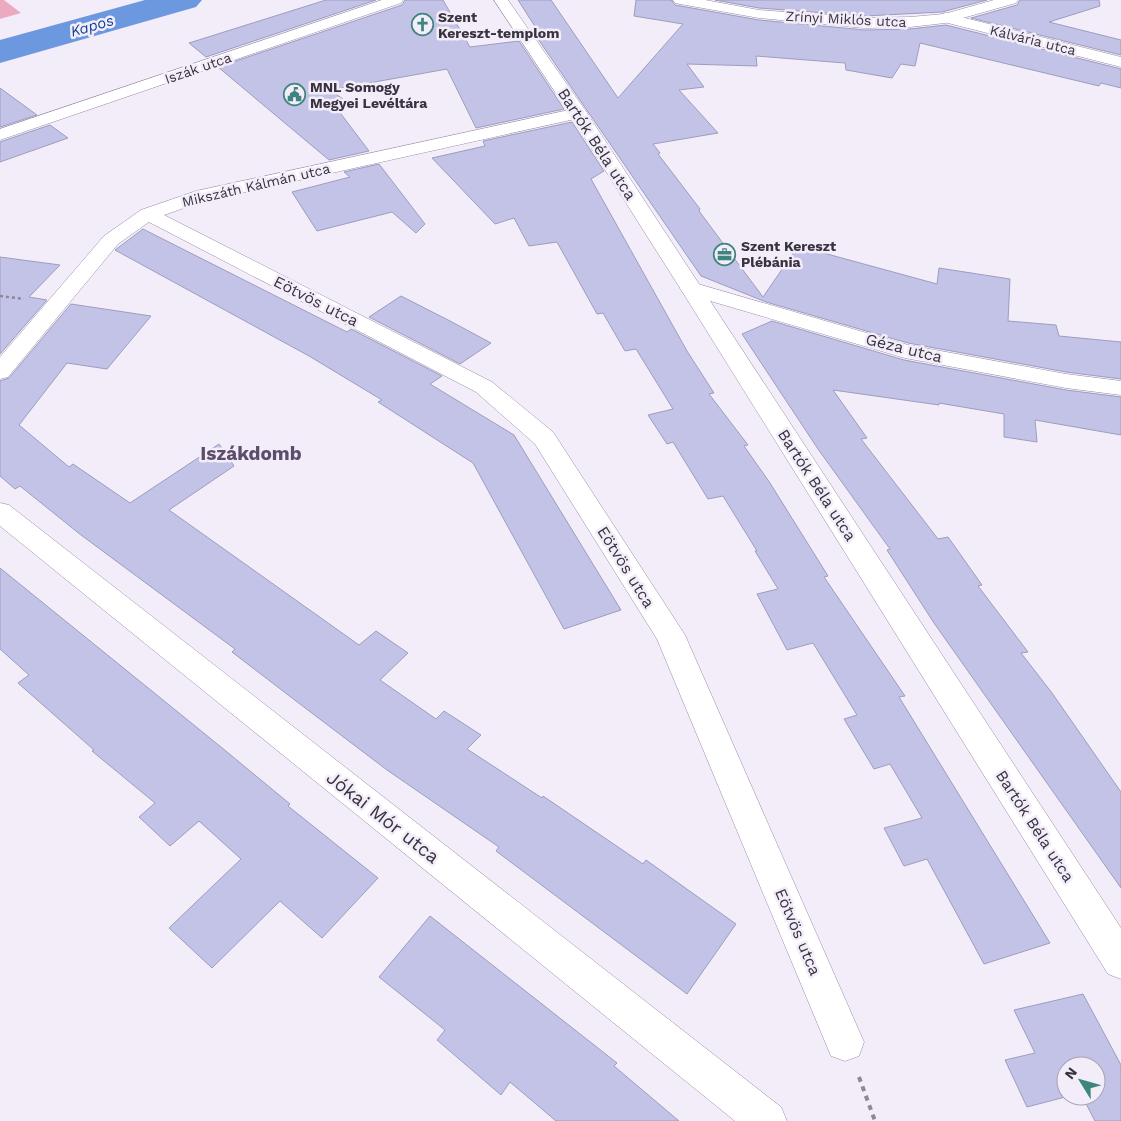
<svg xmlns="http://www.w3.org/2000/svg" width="1121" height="1121" viewBox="0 0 1121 1121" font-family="'Work Sans',sans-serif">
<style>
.green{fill:#ecaac1}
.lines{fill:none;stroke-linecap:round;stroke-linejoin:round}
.river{fill:#6c98e0;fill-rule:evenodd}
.building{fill:#c2c3e6;stroke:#9c9dbf}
.street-casing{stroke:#9889a7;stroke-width:1}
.secondary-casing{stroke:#9889a7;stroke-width:1}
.path-far1{stroke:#8e8895;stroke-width:2.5;stroke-dasharray:3 3;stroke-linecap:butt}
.path{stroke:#8e8895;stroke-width:4;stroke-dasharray:5 5;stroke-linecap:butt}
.street{fill:#fff;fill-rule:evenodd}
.secondary{fill:#fff;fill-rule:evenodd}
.labels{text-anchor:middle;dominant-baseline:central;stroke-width:5;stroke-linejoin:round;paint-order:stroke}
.far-poi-label{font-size:14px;font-weight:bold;fill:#39323f;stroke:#f3edfa;text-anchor:start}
.far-street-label{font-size:14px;fill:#39323f;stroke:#f3edfa}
.far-water-label{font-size:15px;font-style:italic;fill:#0c4295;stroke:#f3edfa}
.street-label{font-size:16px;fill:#39323f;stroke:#f3edfa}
.quarter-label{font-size:19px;font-weight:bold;fill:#5c4e6a;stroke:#f3edfa}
.near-street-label{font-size:19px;fill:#39323f;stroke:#f3edfa}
</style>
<rect width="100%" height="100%" fill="#f3edfa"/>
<!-- green -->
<path class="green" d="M 0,0 L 4,0 L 21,13 L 0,19 Z"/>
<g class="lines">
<!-- river -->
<path class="river" d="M 145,0 L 202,0 L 196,7 L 0,63 L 0,40 Z"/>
</g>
<!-- building -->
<g class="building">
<path d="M 326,0 L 376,0 L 206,57 L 189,43 Z"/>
<path d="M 405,0 L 443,0 L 470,47 L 519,41 L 564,109 L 476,128 L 447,69 L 330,90 L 343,99 L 335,106 L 369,151 L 329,160 L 218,67 L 402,5 Z"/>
<path d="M 518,0 L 551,0 L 618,98 L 683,24 L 634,16 L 636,0 L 671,0 L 675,5 L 759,20 L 865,30 L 910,29 L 946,25 L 1121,69 L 1121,88 L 1101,83 L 1099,86 L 920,43 L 915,66 L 901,64 L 892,78 L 846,70 L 845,63 L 756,56 L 757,66 L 687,64 L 704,87 L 679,90 L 718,133 L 653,144 L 660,153 L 658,154 L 700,209 L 699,211 L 763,297 L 798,246 L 937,284 L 939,268 L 1010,279 L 1008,321 L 1056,325 L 1059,336 L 1121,342 L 1121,379 L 1066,372 L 908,343 L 766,302 L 701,276 L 538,39 L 543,39 Z"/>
<path d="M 715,0 L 987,0 L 942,12 L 865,16 L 759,8 Z"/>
<path d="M 1020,0 L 1099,0 L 1100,6 L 1049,22 L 1121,40 L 1121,55 L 971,18 L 1017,5 Z"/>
<path d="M 0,88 L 37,115 L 0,127 Z"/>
<path d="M 572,122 L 604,171 L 591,179 L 687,351 L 714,393 L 709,394 L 748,445 L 744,446 L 770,483 L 828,576 L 824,577 L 905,696 L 899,697 L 1050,943 L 984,964 L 927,859 L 904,866 L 884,828 L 922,818 L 890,764 L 874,769 L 844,719 L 857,715 L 813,643 L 787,650 L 757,594 L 778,589 L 755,551 L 757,551 L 723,496 L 708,499 L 673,442 L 667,444 L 648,415 L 673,409 L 636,349 L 625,351 L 603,313 L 597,314 L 557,242 L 529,246 L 514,218 L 495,224 L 432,158 L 485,146 L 483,141 Z"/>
<path d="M 50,125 L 68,138 L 0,162 L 0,142 Z"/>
<path d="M 379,164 L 425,224 L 416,233 L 392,212 L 317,231 L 292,192 L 350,177 L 344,172 Z"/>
<path d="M 143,229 L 347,332 L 351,329 L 442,376 L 430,384 L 514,435 L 621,610 L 564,629 L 473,463 L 378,402 L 382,400 L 309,356 L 115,250 Z"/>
<path d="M 0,257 L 60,265 L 29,297 L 47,300 L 0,354 Z"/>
<path d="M 401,296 L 450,321 L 491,343 L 460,364 L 369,317 Z"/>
<path d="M 71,304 L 151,316 L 107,369 L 67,363 L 19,425 L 69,467 L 73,464 L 130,503 L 219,444 L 234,466 L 169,510 L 359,645 L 376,631 L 408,653 L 380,680 L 436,719 L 444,711 L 481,735 L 467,749 L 542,798 L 543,796 L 643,864 L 646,860 L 736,924 L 687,994 L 496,851 L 499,847 L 387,770 L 296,701 L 232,652 L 235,649 L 81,535 L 20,486 L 15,489 L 0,476 L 0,381 L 9,378 Z"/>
<path d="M 772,321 L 904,360 L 1066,390 L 1121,397 L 1121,435 L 1035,420 L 1037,442 L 1004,437 L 1004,414 L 939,403 L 939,405 L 833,390 L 867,438 L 861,439 L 938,539 L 948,537 L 982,585 L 978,586 L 1028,652 L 1021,653 L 1052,693 L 1121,792 L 1121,888 L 934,623 L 887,550 L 890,549 L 818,449 L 742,334 Z"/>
<path d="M 0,568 L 221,747 L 290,804 L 288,806 L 378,878 L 322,938 L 280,901 L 212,968 L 169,928 L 241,859 L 199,821 L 170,846 L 139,817 L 155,803 L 92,751 L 94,750 L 18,683 L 29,675 L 0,649 Z"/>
<path d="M 430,916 L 617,1063 L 614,1066 L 679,1121 L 556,1121 L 510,1082 L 501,1095 L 437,1040 L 445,1030 L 379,977 Z"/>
<path d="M 1083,994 L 1121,1065 L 1121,1121 L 1095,1121 L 1082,1096 L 1096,1096 L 1096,1066 L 1066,1066 L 1066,1096 L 1069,1096 L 1027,1107 L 1005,1060 L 1035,1053 L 1014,1010 Z"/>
</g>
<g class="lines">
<defs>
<g id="street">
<path d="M 382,0 L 403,0 L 401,3 L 0,140 L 0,129 Z"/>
<path d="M 945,13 L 1121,57 L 1121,67 L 940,21 L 937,18 L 940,15 Z"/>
<path d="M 578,108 L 584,109 L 587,113 L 584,117 L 201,202 L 164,215 L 492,382 L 553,432 L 685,635 L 864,1042 L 859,1056 L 845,1061 L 831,1056 L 657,639 L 535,444 L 476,392 L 149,222 L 118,244 L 8,377 L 0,379 L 0,357 L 104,236 L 141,210 L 196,191 Z"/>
<path d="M 691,282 L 908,345 L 1066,374 L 1121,381 L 1121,395 L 1066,388 L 905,358 L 683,293 L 680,288 L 683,283 Z"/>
<path d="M 0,503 L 9,505 L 781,1107 L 787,1121 L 735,1121 L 0,526 Z"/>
</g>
<g id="secondary">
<path d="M 494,0 L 508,0 L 587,113 L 1121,928 L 1121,979 L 1108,974 L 680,288 L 569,113 Z"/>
<path d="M 673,0 L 705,0 L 759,10 L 865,18 L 910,17 L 944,14 L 994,0 L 1018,0 L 1016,3 L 945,23 L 910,27 L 865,28 L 759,18 L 680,4 L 675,3 Z"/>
</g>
</defs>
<!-- street casing -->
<use href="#street" class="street-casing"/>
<!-- secondary casing -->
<use href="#secondary" class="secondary-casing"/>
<!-- path-far1 -->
<path class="path-far1" d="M 0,296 L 24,299"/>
<!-- path -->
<path class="path" d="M 859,1077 L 875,1121"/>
<!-- street -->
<use href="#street" class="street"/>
<!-- secondary -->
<use href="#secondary" class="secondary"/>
</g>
<!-- icons -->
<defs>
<symbol id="church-ring" viewBox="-11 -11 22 22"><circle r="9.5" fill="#f3edfa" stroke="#3e857e" stroke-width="1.5"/><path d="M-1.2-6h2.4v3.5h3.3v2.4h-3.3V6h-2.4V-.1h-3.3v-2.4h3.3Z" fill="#3e857e"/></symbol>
<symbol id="civic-ring" viewBox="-11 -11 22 22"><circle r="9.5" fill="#f3edfa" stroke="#3e857e" stroke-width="1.5"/><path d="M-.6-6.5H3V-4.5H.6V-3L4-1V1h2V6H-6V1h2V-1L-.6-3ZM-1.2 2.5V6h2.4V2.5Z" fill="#3e857e"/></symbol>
<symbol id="office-ring" viewBox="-11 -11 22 22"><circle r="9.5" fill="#f3edfa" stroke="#3e857e" stroke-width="1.5"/><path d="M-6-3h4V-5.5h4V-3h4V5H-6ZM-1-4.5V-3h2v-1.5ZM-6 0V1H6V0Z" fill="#3e857e"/></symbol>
</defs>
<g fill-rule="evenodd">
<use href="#church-ring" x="410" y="12" width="25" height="25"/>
<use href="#civic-ring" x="282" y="82" width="25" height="25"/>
<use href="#office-ring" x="712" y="242" width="25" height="25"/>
</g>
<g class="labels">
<!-- far-poi labels -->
<g class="far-poi-label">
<text x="438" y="17">Szent<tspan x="438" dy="16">Kereszt-templom</tspan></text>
<text x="310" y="87">MNL Somogy<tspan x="310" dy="16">Megyei Levéltára</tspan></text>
<text x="741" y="246">Szent Kereszt<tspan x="741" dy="16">Plébánia</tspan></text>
</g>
<!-- far-street labels -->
<g class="far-street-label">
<text transform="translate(846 19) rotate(3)">Zrínyi Miklós utca</text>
<text transform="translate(1033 40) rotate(14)">Kálvária utca</text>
<text transform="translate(198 68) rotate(-19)">Iszák utca</text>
<text transform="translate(256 185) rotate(-13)">Mikszáth Kálmán utca</text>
</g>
<!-- far-water labels -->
<g class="far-water-label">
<text transform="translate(92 26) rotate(-16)">Kapos</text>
</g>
<!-- street labels -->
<g class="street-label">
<text transform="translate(597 144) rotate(57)">Bartók Béla utca</text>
<text transform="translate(316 301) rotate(27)">Eötvös utca</text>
<text transform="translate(904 348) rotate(14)">Géza utca</text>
<text transform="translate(817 485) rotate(57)">Bartók Béla utca</text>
<text transform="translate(626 567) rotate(58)">Eötvös utca</text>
<text transform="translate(1035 826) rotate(57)">Bartók Béla utca</text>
<text transform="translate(798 932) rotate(67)">Eötvös utca</text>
</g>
<!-- quarter labels -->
<g class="quarter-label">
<text x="251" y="453">Iszákdomb</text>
</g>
<!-- near-street labels -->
<g class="near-street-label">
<text transform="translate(383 817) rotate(38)">Jókai Mór utca</text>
</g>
</g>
<!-- north arrow -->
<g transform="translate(1081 1081) rotate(307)"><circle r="24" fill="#f3edfa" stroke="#a9a2af"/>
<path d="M0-4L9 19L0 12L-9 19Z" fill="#3e857e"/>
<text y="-8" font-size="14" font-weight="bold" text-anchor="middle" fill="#39323f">N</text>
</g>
</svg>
